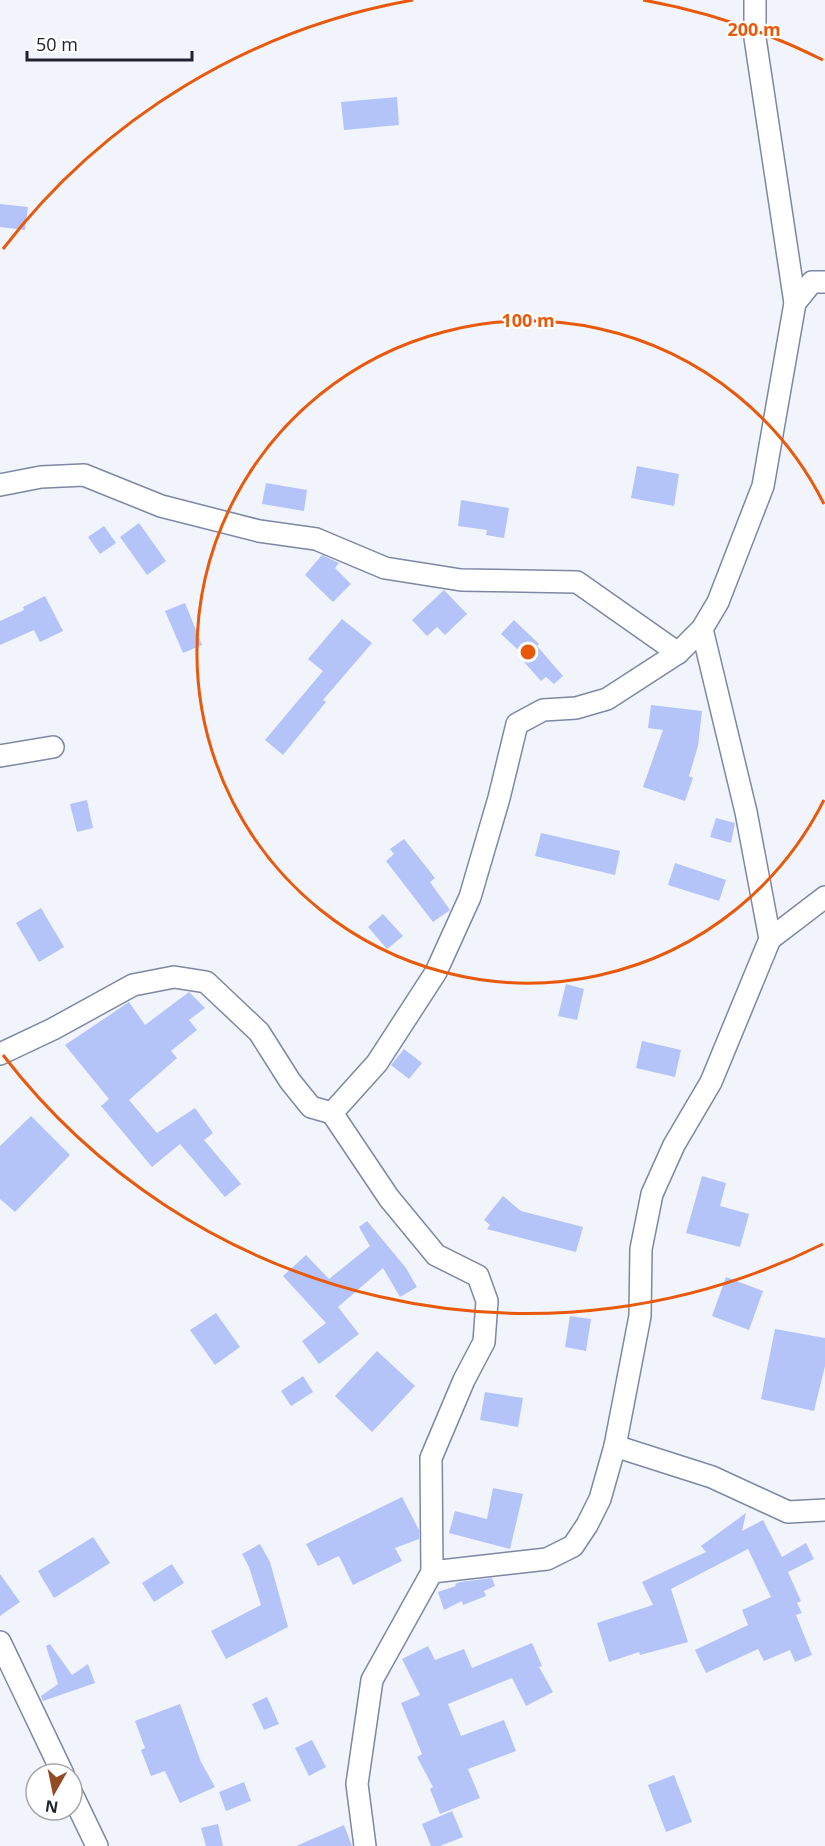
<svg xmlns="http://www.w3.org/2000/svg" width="825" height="1846" viewBox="0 0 825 1846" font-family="'Open Sans',sans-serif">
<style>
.building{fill:#b4c4f8}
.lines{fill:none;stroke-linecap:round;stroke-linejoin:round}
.minor-casing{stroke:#7e87a3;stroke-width:24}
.minor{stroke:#fff;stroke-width:21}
.ring{fill:none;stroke:#e8590c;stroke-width:3}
.centre{fill:#e8590c;stroke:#fff;stroke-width:3}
.ring-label{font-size:18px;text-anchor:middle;font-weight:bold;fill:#e8590c;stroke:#fff;stroke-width:4.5;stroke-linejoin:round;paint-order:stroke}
</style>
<rect width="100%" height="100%" fill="#f1f4fa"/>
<!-- building -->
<g class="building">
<path d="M 397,97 L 399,125 L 344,130 L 341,102 Z"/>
<path d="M 0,204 L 28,207 L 25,230 L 0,227 Z"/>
<path d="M 637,466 L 679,474 L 674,506 L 631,498 Z"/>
<path d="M 266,483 L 307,490 L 304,511 L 262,504 Z"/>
<path d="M 461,500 L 509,508 L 504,538 L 486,535 L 487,530 L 458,526 Z"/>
<path d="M 139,523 L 166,561 L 147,575 L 120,537 Z"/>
<path d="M 104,526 L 116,543 L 100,554 L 88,537 Z"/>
<path d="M 322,555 L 339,563 L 335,568 L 351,584 L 333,602 L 305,575 Z"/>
<path d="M 444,590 L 467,614 L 445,635 L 437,627 L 427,636 L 412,620 Z"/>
<path d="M 45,596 L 63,631 L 40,642 L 34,630 L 0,645 L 0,621 L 24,610 L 23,607 Z"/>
<path d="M 185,603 L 202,645 L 183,653 L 165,611 Z"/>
<path d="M 342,619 L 372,643 L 323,700 L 326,702 L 283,755 L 265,740 L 323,671 L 308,659 Z"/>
<path d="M 514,620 L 539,644 L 537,646 L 563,676 L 554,684 L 546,677 L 541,681 L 524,662 L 528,659 L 501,634 Z"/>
<path d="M 651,705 L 702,711 L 698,746 L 689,776 L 693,778 L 685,801 L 643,787 L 663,730 L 648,728 Z"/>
<path d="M 87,800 L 93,828 L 77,832 L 70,804 Z"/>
<path d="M 716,818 L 735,823 L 731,843 L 710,837 Z"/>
<path d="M 541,833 L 620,851 L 615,875 L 535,856 Z"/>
<path d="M 404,839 L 435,878 L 430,882 L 450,910 L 433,922 L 386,861 L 394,854 L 390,849 Z"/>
<path d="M 675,863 L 726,880 L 719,901 L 668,885 Z"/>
<path d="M 41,908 L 64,947 L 39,962 L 16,923 Z"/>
<path d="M 383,914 L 403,936 L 387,949 L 368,927 Z"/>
<path d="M 566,984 L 584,989 L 577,1020 L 558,1016 Z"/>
<path d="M 189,992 L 205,1008 L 189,1020 L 197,1030 L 171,1051 L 177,1058 L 129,1100 L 157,1133 L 195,1108 L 213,1133 L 204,1140 L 241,1184 L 225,1197 L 180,1144 L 152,1167 L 101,1106 L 109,1099 L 65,1045 L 129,1002 L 145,1025 Z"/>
<path d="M 642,1041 L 681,1050 L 675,1077 L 636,1068 Z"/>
<path d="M 404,1049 L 422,1063 L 409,1079 L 391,1065 Z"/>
<path d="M 31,1116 L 70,1155 L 15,1212 L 0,1199 L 0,1146 Z"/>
<path d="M 702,1176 L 726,1183 L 720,1206 L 749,1214 L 740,1247 L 686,1233 Z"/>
<path d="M 503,1196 L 521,1211 L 583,1227 L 576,1252 L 487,1229 L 490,1225 L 484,1220 Z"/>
<path d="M 367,1221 L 406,1268 L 417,1287 L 400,1297 L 383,1268 L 338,1307 L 359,1334 L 319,1364 L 302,1341 L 326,1323 L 283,1276 L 306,1255 L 329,1279 L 370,1246 L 359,1227 Z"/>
<path d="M 726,1277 L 763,1291 L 749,1330 L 712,1316 Z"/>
<path d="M 216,1313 L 240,1347 L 215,1365 L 190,1330 Z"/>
<path d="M 570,1316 L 591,1319 L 586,1351 L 565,1347 Z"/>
<path d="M 775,1329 L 825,1338 L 825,1366 L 814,1411 L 761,1399 Z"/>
<path d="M 377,1351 L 415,1386 L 372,1432 L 335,1396 Z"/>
<path d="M 303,1376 L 313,1392 L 291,1406 L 281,1391 Z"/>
<path d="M 485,1392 L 523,1398 L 518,1427 L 480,1420 Z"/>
<path d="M 493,1488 L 523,1494 L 510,1549 L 449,1533 L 455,1511 L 487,1519 Z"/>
<path d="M 402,1497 L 419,1530 L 419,1539 L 395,1548 L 402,1561 L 353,1585 L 339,1556 L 318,1566 L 306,1544 Z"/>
<path d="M 746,1513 L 742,1531 L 763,1520 L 782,1557 L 806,1543 L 814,1559 L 788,1572 L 801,1601 L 797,1603 L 802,1613 L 796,1615 L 812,1655 L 795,1662 L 790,1650 L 764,1661 L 758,1649 L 706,1673 L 695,1650 L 748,1625 L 742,1610 L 771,1597 L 748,1549 L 671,1589 L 688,1642 L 640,1655 L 639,1652 L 609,1662 L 597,1623 L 653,1605 L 642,1582 L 706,1552 L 701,1546 Z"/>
<path d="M 93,1537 L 110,1563 L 54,1598 L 38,1571 Z"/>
<path d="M 260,1544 L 270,1562 L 288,1627 L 226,1659 L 211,1631 L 261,1605 L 249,1567 L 242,1554 Z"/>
<path d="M 172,1564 L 184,1583 L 154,1602 L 142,1583 Z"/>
<path d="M 0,1574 L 20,1602 L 0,1616 Z"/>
<path d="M 492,1578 L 495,1586 L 484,1591 L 486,1596 L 463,1605 L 462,1601 L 444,1610 L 438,1592 L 456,1586 L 455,1584 L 460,1582 Z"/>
<path d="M 532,1643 L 542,1666 L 539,1667 L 553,1692 L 526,1706 L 512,1678 L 448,1704 L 461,1736 L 504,1720 L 516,1751 L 468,1769 L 480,1798 L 440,1814 L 430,1789 L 433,1787 L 417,1757 L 422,1754 L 401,1703 L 420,1695 L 402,1659 L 428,1646 L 435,1660 L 464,1649 L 472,1668 Z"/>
<path d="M 50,1644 L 72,1675 L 88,1664 L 95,1683 L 43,1701 L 41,1696 L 58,1684 L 46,1646 Z"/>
<path d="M 267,1697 L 279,1724 L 264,1730 L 252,1704 Z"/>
<path d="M 180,1704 L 201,1762 L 215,1787 L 180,1803 L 165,1771 L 151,1776 L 141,1750 L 145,1748 L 135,1721 Z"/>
<path d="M 312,1740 L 326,1767 L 309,1776 L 295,1748 Z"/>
<path d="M 674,1775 L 692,1822 L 666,1832 L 648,1785 Z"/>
<path d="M 244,1782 L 251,1801 L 226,1811 L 219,1792 Z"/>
<path d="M 452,1811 L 463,1837 L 440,1846 L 431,1846 L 422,1824 Z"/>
<path d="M 218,1824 L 223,1846 L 206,1846 L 201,1828 Z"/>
<path d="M 344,1825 L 352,1846 L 296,1846 Z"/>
</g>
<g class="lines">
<defs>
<g id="minor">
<path d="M 795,303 L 812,282 L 825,282"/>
<path d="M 0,485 L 41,477 L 84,475 L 161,506 L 259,531 L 316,539 L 385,568 L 461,580 L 577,582 L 678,653"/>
<path d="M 0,756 L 53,747"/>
<path d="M 770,939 L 825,897"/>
<path d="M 0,1054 L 53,1029 L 133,985 L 174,977 L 206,982 L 259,1032 L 290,1081 L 311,1107 L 332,1113"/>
<path d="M 615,1446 L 712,1477 L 788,1512 L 825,1510"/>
<path d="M 432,1572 L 547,1559 L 573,1546 L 587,1525 L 600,1499 L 615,1446 L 640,1316 L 641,1249 L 652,1194 L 674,1145 L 711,1082 L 770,939 L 746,812 L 702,629"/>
<path d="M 0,1642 L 63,1774"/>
<path d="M 72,1794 L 97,1846"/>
<path d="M 365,1846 L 357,1784 L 372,1680 L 432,1572 L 431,1458 L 464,1380 L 484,1342 L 487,1301 L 478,1276 L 436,1255 L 389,1198 L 332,1113 L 377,1063 L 436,972 L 470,897 L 499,798 L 517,724 L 543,710 L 576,708 L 607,699 L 678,653 L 702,629 L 718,602 L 763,486 L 795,303 L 755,38 L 755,0"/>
</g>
</defs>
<!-- minor casing -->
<use href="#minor" class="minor-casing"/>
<!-- minor -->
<use href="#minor" class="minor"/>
</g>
<!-- distance rings -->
<g class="ring">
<path d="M824 800A331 331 0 1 1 824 504"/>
<path d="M823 1244A662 662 0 0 1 3 1055M3 249A662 662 0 0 1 413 0M643 0A662 662 0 0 1 823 60"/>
</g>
<circle cx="528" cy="652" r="9" class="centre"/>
<g class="ring-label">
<text x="754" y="36">200 m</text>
<text x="528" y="327">100 m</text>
</g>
<!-- north arrow -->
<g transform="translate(54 1792) rotate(189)"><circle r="28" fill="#ffffff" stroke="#a6a7ac" stroke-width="1.5"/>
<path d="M0-4.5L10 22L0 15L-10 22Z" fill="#914c22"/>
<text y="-9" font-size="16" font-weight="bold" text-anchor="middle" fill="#20232f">N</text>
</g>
<!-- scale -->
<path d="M27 51v9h165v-9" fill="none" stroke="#20232f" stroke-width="3"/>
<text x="36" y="51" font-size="18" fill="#20232f" stroke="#ffffff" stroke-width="4.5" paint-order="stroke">50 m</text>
</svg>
